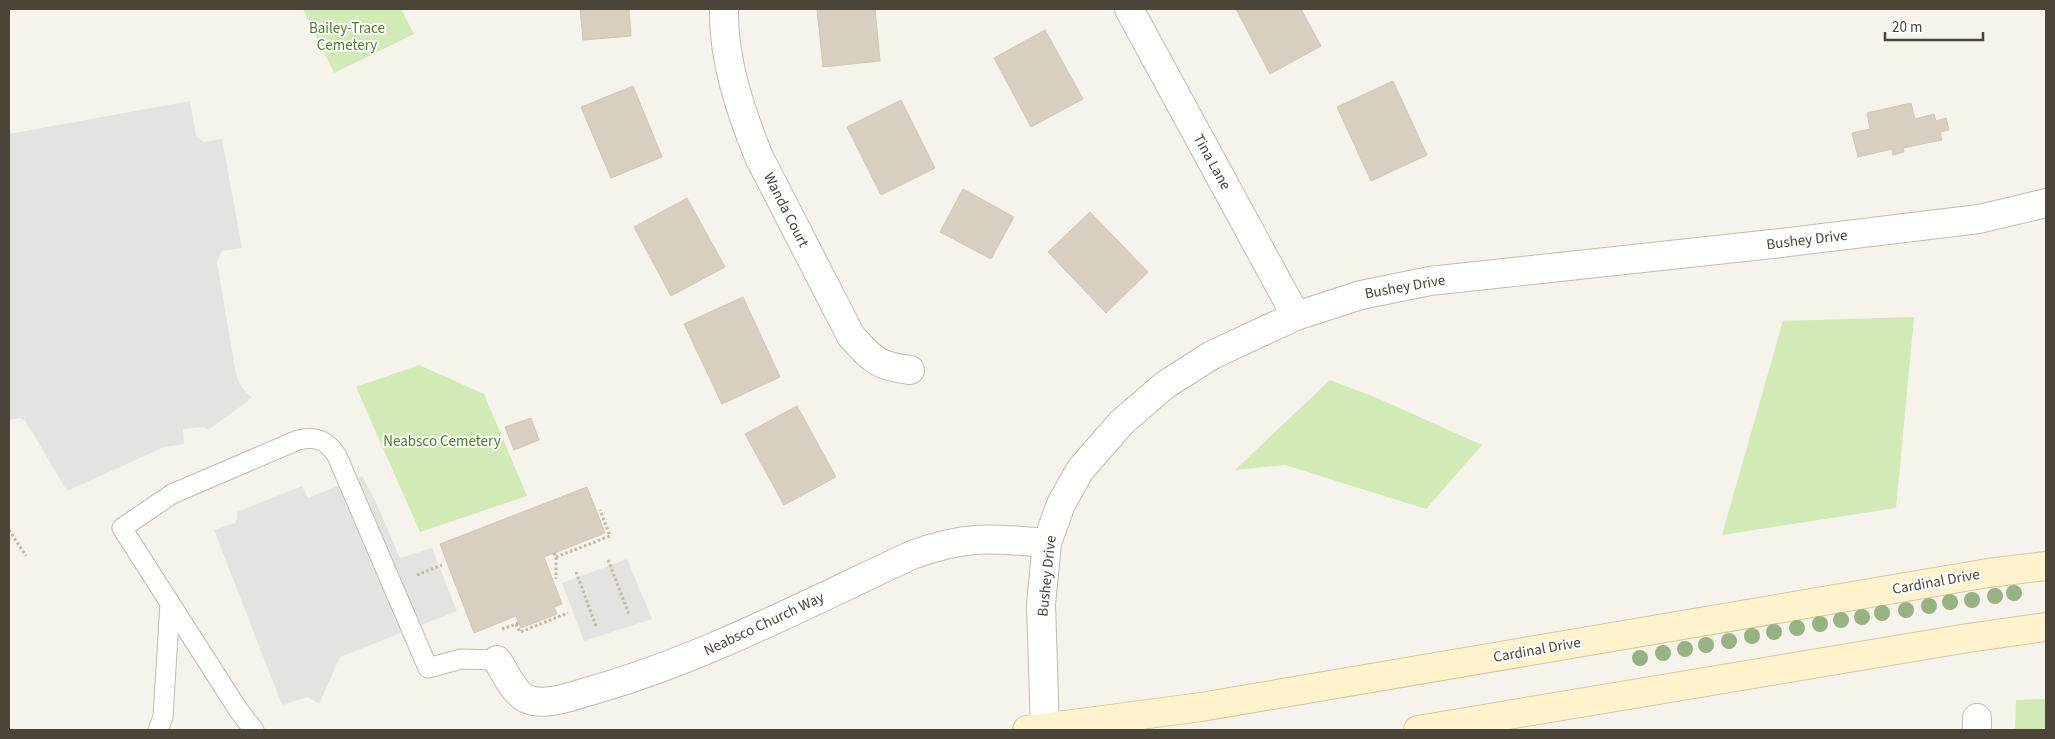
<svg xmlns="http://www.w3.org/2000/svg" width="2055" height="739" viewBox="0 0 2055 739" font-family="'Source Sans 3',sans-serif">
<style>
.green{fill:#d2eab5}
.parking{fill:#e5e3e0}
.building{fill:#d8cfc1;stroke:#d3c7b4}
.lines{fill:none;stroke-linecap:round;stroke-linejoin:round}
.service-casing{stroke:#c2bbae;stroke-width:21}
.minor-casing{stroke:#c2bbae;stroke-width:30}
.secondary-casing{stroke:#d6c79b;stroke-width:30}
.path{stroke:#c4b79f;stroke-width:3;stroke-dasharray:2.5 2.5;stroke-linecap:butt}
.service{stroke:#fff;stroke-width:19}
.minor{stroke:#fff;stroke-width:28}
.secondary{stroke:#fff3cd;stroke-width:28}
.tree{fill:#97b381}
.labels{text-anchor:middle;dominant-baseline:central;stroke-width:4;stroke-linejoin:round;paint-order:stroke}
.park-label{font-size:15px;fill:#4a7f2a;stroke:#fff}
.street-label{font-size:15px;fill:#4b4439;stroke:#fff}
</style>
<rect width="100%" height="100%" fill="#f6f3ec"/>
<!-- green -->
<g class="green">
<path d="M 303,9 L 401,9 L 414,34 L 334,73 Z"/>
<path d="M 1914,317 L 1896,508 L 1722,535 L 1783,321 Z"/>
<path d="M 419,365 L 484,394 L 527,496 L 420,532 L 356,387 Z"/>
<path d="M 1330,380 L 1377,398 L 1482,445 L 1426,509 L 1285,465 L 1235,470 Z"/>
<path d="M 2046,699 L 2046,730 L 2015,730 L 2016,700 Z"/>
</g>
<!-- parking -->
<g class="parking">
<path d="M 190,101 L 196,136 L 203,142 L 222,139 L 242,248 L 222,251 L 217,262 L 236,374 L 241,387 L 252,398 L 208,430 L 203,427 L 183,429 L 184,444 L 164,447 L 67,491 L 25,420 L 20,418 L 9,420 L 9,134 Z"/>
<path d="M 362,476 L 375,500 L 400,558 L 432,548 L 457,611 L 340,657 L 319,704 L 308,697 L 282,705 L 214,530 L 235,523 L 237,518 L 237,512 L 302,486 L 308,498 Z"/>
<path d="M 627,559 L 652,619 L 584,641 L 562,583 Z"/>
</g>
<!-- building -->
<g class="building">
<path d="M 580,9 L 629,9 L 631,36 L 583,40 Z"/>
<path d="M 817,9 L 875,9 L 880,61 L 823,67 Z"/>
<path d="M 1236,9 L 1301,9 L 1321,46 L 1270,74 Z"/>
<path d="M 1045,30 L 1083,99 L 1031,127 L 994,58 Z"/>
<path d="M 1393,81 L 1427,155 L 1371,181 L 1337,107 Z"/>
<path d="M 633,86 L 662,157 L 611,178 L 581,107 Z"/>
<path d="M 901,100 L 935,168 L 881,195 L 847,127 Z"/>
<path d="M 1911,103 L 1915,119 L 1934,114 L 1936,121 L 1946,118 L 1949,130 L 1940,132 L 1942,140 L 1903,148 L 1904,152 L 1893,155 L 1892,149 L 1858,157 L 1852,133 L 1870,129 L 1867,113 Z"/>
<path d="M 963,189 L 1014,217 L 991,259 L 940,232 Z"/>
<path d="M 687,198 L 725,267 L 671,296 L 634,227 Z"/>
<path d="M 1090,212 L 1148,272 L 1106,313 L 1048,252 Z"/>
<path d="M 743,297 L 780,377 L 722,404 L 684,324 Z"/>
<path d="M 797,406 L 836,477 L 784,505 L 745,434 Z"/>
<path d="M 531,418 L 539,440 L 514,450 L 505,427 Z"/>
<path d="M 587,487 L 605,533 L 544,557 L 562,604 L 554,607 L 557,614 L 521,628 L 516,616 L 474,633 L 440,544 Z"/>
</g>
<g class="lines">
<defs>
<g id="service">
<path d="M 158,730 L 163,717 L 170,603"/>
<path d="M 254,730 L 239,711 L 122,528 L 172,494 L 298,440 C 316,436 327,440 337,456 L 428,668 L 461,659 L 497,660"/>
</g>
<g id="minor">
<path d="M 724,9 C 723,59 740,110 759,157 L 851,336 C 873,360 877,366 910,370"/>
<path d="M 1129,9 L 1296,316"/>
<path d="M 497,660 C 505,671 513,693 527,699 C 545,707 572,696 590,691 C 703,659 806,604 912,555 C 965,535 993,538 1047,543"/>
<path d="M 1045,730 L 1041,604 L 1047,543 L 1061,504 L 1080,470 L 1122,422 L 1165,385 L 1212,355 L 1296,316 L 1361,295 L 1430,281 L 1772,244 L 1979,219 L 2046,203"/>
<path d="M 1977,730 L 1977,718"/>
</g>
<g id="secondary">
<path d="M 1027,730 L 1201,707 L 1988,573 L 2046,566"/>
<path d="M 1418,730 L 1968,638 L 2046,627"/>
</g>
</defs>
<!-- service casing -->
<use href="#service" class="service-casing"/>
<!-- minor casing -->
<use href="#minor" class="minor-casing"/>
<!-- secondary casing -->
<use href="#secondary" class="secondary-casing"/>
<!-- path -->
<g class="path">
<path d="M 9,530 L 26,556"/>
<path d="M 554,553 L 556,557 L 556,579"/>
<path d="M 556,557 L 610,536 L 600,510"/>
<path d="M 608,560 L 629,614"/>
<path d="M 576,572 L 596,626"/>
<path d="M 417,575 L 442,565"/>
<path d="M 516,624 L 520,632 L 568,613"/>
<path d="M 502,629 L 519,623"/>
</g>
<!-- service -->
<use href="#service" class="service"/>
<!-- minor -->
<use href="#minor" class="minor"/>
<!-- secondary -->
<use href="#secondary" class="secondary"/>
</g>
<!-- trees -->
<g class="tree">
<circle cx="2014" cy="593" r="8"/>
<circle cx="1995" cy="596" r="8"/>
<circle cx="1972" cy="600" r="8"/>
<circle cx="1950" cy="602" r="8"/>
<circle cx="1929" cy="606" r="8"/>
<circle cx="1906" cy="610" r="8"/>
<circle cx="1882" cy="613" r="8"/>
<circle cx="1862" cy="617" r="8"/>
<circle cx="1841" cy="620" r="8"/>
<circle cx="1820" cy="624" r="8"/>
<circle cx="1797" cy="628" r="8"/>
<circle cx="1774" cy="632" r="8"/>
<circle cx="1752" cy="636" r="8"/>
<circle cx="1729" cy="641" r="8"/>
<circle cx="1706" cy="645" r="8"/>
<circle cx="1685" cy="649" r="8"/>
<circle cx="1663" cy="653" r="8"/>
<circle cx="1640" cy="658" r="8"/>
</g>
<g class="labels">
<!-- park labels -->
<g class="park-label">
<text x="347" y="28">Bailey-Trace<tspan x="347" dy="17">Cemetery</tspan></text>
<text x="442" y="441">Neabsco Cemetery</text>
</g>
<!-- street labels -->
<g class="street-label">
<text transform="translate(1212 162) rotate(61)">Tina Lane</text>
<text transform="translate(786 210) rotate(63)">Wanda Court</text>
<text transform="translate(1807 240) rotate(-7)">Bushey Drive</text>
<text transform="translate(1405 287) rotate(-10)">Bushey Drive</text>
<text transform="translate(1047 576) rotate(-84)">Bushey Drive</text>
<text transform="translate(1936 582) rotate(-10)">Cardinal Drive</text>
<text transform="translate(764 624) rotate(-25)">Neabsco Church Way</text>
<text transform="translate(1537 650) rotate(-10)">Cardinal Drive</text>
</g>
</g>
<!-- border -->
<rect width="2055" height="739" fill="none" stroke="#4b4439" stroke-width="20"/>
<!-- scale -->
<path d="M1885 32v8h98v-8" fill="none" stroke="#4b4439" stroke-width="2.5"/>
<text x="1892" y="32" font-size="15" fill="#4b4439" stroke="#ffffff" stroke-width="4" paint-order="stroke">20 m</text>
</svg>
